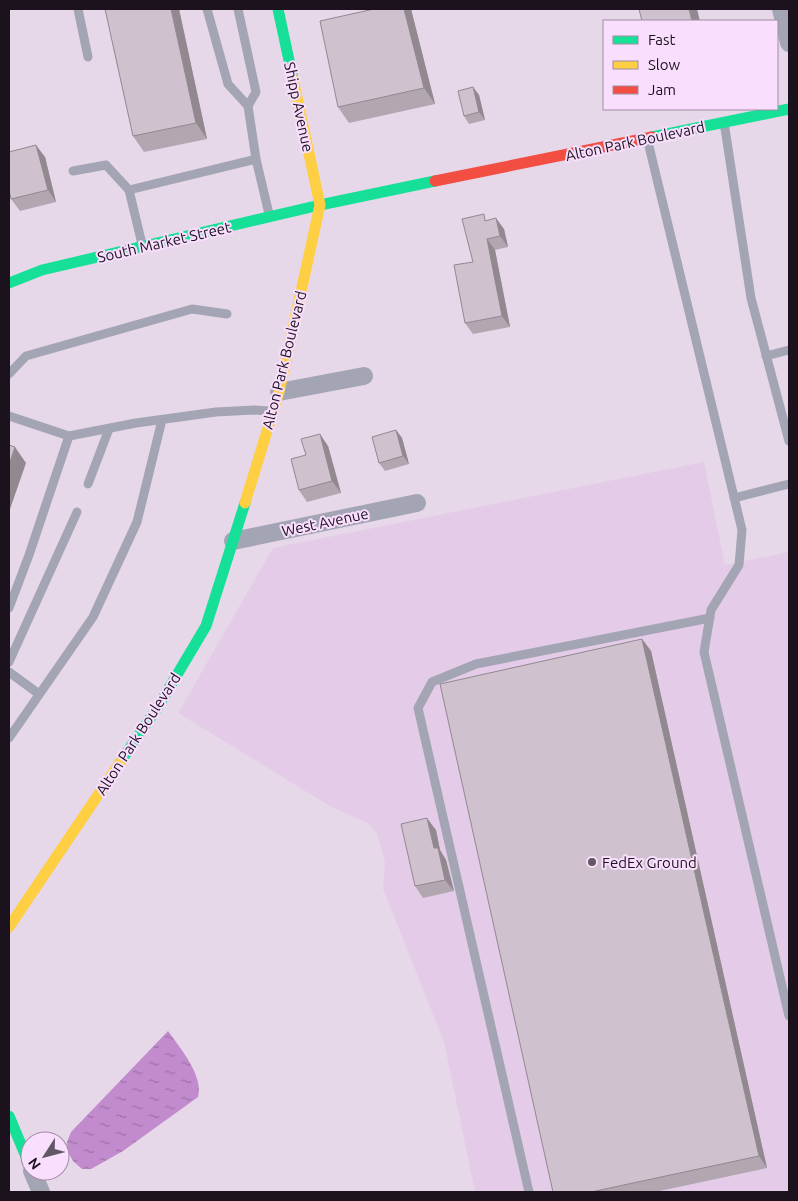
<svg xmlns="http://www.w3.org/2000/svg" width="798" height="1201" viewBox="0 0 798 1201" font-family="Ubuntu,sans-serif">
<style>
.built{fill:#e4cce9}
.water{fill:url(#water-ripples)}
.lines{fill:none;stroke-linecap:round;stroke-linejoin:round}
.lane{stroke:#a4a5b4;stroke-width:9}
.street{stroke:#a4a5b4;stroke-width:18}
.fast{stroke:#16e098;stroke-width:11}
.slow{stroke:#ffcf43;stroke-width:11}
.jam{stroke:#f24e42;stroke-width:11}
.wall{fill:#b2a7b1}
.shaded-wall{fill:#918890}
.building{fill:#cfc2ce;stroke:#918890}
.poi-dot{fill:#625764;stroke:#f9defe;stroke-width:2}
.labels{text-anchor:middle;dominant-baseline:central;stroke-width:4;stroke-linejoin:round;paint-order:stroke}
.street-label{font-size:15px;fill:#1b121d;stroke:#f9defe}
.poi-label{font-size:15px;fill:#1b121d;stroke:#f9defe;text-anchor:start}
</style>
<defs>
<pattern id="water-ripples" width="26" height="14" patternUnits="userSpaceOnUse" patternTransform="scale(1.25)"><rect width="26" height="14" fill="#c28bcd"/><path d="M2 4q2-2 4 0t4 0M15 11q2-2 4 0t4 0" fill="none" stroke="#9d70a6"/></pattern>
</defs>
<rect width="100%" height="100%" fill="#e6d8e9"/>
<!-- built -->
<path class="built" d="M 704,462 L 725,565 L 789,552 L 789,1192 L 475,1192 L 444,1042 L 383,889 L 385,862 L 377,834 L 368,823 L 333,808 L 178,713 L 273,548 Z"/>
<!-- water -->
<path class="water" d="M 168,1031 C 180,1048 204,1076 198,1097 L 123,1151 L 91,1169 L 82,1169 L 73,1161 L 68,1152 L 67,1142 L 71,1132 Z"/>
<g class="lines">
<!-- lane -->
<g class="lane">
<path d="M 78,9 L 88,57"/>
<path d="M 207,9 L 228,84 L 248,106 L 256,159"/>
<path d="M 238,9 L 256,92 L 248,106"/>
<path d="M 724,122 L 751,298 L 789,441"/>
<path d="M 647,138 L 742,530 L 739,565 L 711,610 L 704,652 L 789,1016"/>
<path d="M 73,171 L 106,165 L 129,190"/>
<path d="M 142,244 L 129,190 L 256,159 L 269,214"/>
<path d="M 766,356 L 789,350"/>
<path d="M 9,374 L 26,356 L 192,309 L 227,314"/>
<path d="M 9,416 L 69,436 L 136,423 L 216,412 L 254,410 L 270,411"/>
<path d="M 88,484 L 109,429"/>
<path d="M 734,498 L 789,484"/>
<path d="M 9,608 L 29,555 L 69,436"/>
<path d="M 9,662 L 77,512"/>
<path d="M 9,672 L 39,694"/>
<path d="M 9,738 L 93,617 L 137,522 L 162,420"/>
<path d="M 529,1192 L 418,708 L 432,682 L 476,664 L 710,618"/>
</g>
<!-- street -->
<g class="street">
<path d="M 781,9 L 789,43"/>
<path d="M 279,392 L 364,376"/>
<path d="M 233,541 L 417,503"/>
<path d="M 32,1171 L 41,1192"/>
</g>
<!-- fast -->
<g class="fast">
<path d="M 278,9 L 293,79"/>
<path d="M 652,137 L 789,109"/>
<path d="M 9,283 L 42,270 L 320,205 L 435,181"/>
<path d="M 121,761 L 159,705 L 206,626 L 245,503"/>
<path d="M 9,1116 L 30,1166"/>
</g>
<!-- slow -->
<g class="slow">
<path d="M 245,503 L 279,392 L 320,205 L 293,79"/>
<path d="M 9,927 L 121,761"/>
</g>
<!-- jam -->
<path class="jam" d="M 435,181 L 652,137"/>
</g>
<!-- wall -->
<g class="wall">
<path d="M 179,9 L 207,139 L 144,152 L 133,136 Z"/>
<path d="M 374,9 L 411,9 L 435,104 L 349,123 L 338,107 Z"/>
<path d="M 473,87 L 479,95 L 485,120 L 469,124 L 464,116 Z"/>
<path d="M 45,157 L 56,202 L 20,211 L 11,199 Z"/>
<path d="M 488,220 L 504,229 L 508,247 L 495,250 L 510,327 L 473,334 L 465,323 L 473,262 Z"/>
<path d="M 396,430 L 402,438 L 409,464 L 385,471 L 379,463 Z"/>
<path d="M 328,446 L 341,493 L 307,502 L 299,490 L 306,455 Z"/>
<path d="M 642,639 L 651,651 L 767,1168 L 655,1192 L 553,1192 Z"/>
<path d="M 436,830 L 440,850 L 446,860 L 454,891 L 423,898 L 415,886 Z"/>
</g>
<!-- shaded-wall -->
<g class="shaded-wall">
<path d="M 171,9 L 179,9 L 207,139 L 196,123 Z"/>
<path d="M 404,9 L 411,9 L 435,104 L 424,88 Z"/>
<path d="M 689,9 L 697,9 L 700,21 L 692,21 Z"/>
<path d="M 473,87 L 479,95 L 485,120 L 479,112 Z"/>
<path d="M 36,145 L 45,157 L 56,202 L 48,190 Z"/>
<path d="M 496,218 L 504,229 L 508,247 L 500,236 Z"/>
<path d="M 487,239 L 495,250 L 510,327 L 502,316 Z"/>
<path d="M 396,430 L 402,438 L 409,464 L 403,456 Z"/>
<path d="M 320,434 L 328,446 L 341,493 L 332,481 Z"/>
<path d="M 15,447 L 26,463 L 9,512 L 9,465 Z"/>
<path d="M 642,639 L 651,651 L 767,1168 L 759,1156 Z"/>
<path d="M 427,818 L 436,830 L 440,850 L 446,860 L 454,891 L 445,880 L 434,848 Z"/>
</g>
<!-- building -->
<g class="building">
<path d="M 105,9 L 171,9 L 196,123 L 133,136 Z"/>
<path d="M 374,9 L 404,9 L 424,88 L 338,107 L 320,21 Z"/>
<path d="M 639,9 L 689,9 L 692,21 L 642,21 Z"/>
<path d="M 473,87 L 479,112 L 464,116 L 458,91 Z"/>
<path d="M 36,145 L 48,190 L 11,199 L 9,190 L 9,152 Z"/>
<path d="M 484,214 L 485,221 L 496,218 L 500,236 L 487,239 L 502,316 L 465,323 L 454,265 L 473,262 L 462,219 Z"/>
<path d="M 396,430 L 403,456 L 379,463 L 372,437 Z"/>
<path d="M 320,434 L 332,481 L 299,490 L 291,459 L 306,455 L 301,439 Z"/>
<path d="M 9,445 L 15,447 L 9,465 Z"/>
<path d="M 642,639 L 759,1156 L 591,1192 L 553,1192 L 440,684 Z"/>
<path d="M 427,818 L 434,848 L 438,848 L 445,880 L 415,886 L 401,824 Z"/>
</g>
<!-- markers -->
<circle class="poi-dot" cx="592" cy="862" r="5"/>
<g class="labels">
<!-- street labels -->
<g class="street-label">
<text transform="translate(299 107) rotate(78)">Shipp Avenue</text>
<text transform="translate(635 141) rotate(-12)">Alton Park Boulevard</text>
<text transform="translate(164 242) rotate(-13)">South Market Street</text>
<text transform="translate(284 360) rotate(-76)">Alton Park Boulevard</text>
<text transform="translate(325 522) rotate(-12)">West Avenue</text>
<text transform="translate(138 734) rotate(-57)">Alton Park Boulevard</text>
</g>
<!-- poi labels -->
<g class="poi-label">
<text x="602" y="862">FedEx Ground</text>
</g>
</g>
<!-- border -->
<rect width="798" height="1201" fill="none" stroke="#1b121d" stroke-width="20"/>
<!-- legend -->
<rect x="603" y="20" width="175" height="90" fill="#f9defe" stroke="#a08ca4"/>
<rect x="613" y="36" width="25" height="8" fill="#16e098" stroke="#a08ca4"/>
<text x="648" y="45" font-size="15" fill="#1b121d">Fast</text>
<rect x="613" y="61" width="25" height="8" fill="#ffcf43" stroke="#a08ca4"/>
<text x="648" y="70" font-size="15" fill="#1b121d">Slow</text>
<rect x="613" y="86" width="25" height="8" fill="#f24e42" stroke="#a08ca4"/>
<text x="648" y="95" font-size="15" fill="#1b121d">Jam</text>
<!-- north arrow -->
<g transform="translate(45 1156) rotate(234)"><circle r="24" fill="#f9defe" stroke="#a08ca4"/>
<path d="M0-4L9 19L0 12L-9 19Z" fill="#625764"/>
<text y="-8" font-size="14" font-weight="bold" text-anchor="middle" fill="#1b121d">N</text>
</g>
</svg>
